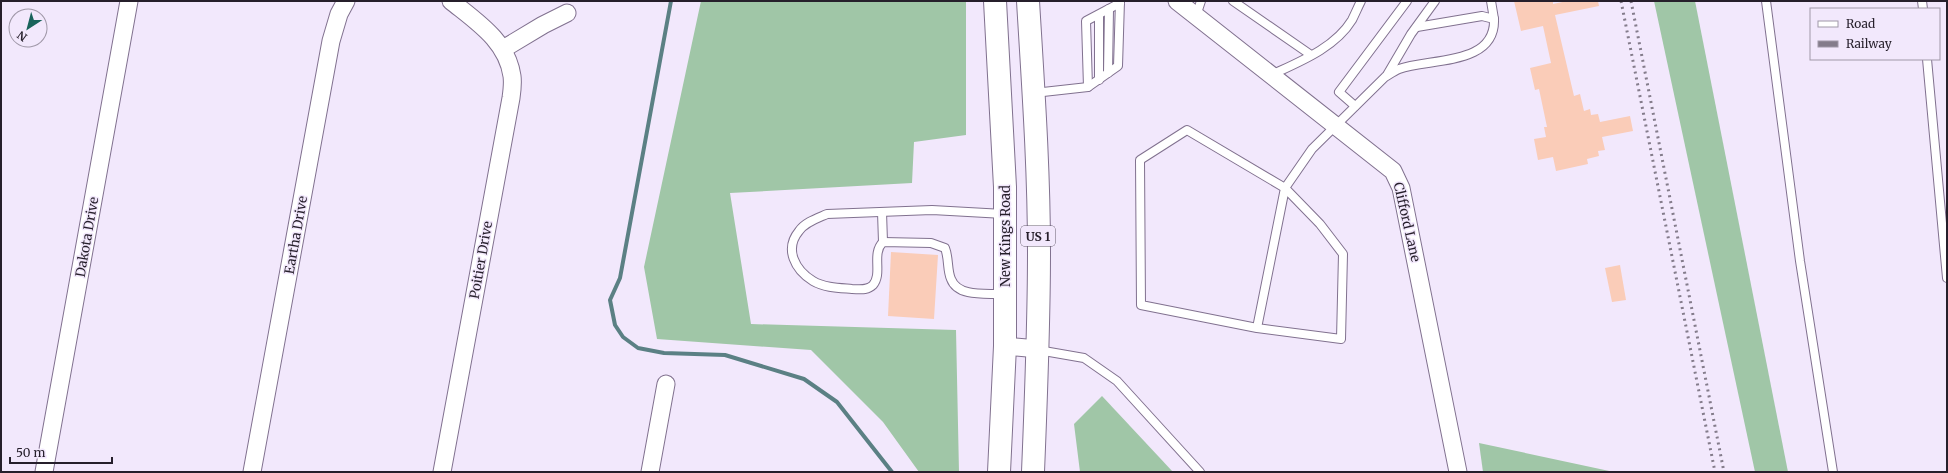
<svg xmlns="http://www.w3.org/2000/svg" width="1948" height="473" viewBox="0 0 1948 473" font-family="Merriweather,serif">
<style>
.forest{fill:#a0c6a7}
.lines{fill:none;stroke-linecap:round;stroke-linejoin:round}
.stream{stroke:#5b8084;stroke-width:4}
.building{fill:#faccb8}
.service-casing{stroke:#81718f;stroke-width:10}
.minor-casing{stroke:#81718f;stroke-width:19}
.trunk-casing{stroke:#81718f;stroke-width:24}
.service{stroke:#fff;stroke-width:8}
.minor{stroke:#fff;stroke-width:17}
.trunk{stroke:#fff;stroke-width:22}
.rail{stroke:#847c8b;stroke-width:3;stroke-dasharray:2 4;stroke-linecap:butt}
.labels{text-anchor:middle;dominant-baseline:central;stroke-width:3;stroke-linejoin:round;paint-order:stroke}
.shield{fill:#f2e8fc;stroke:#635b6a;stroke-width:1}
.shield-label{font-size:12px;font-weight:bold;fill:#261f2b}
.street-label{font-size:13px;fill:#261f2b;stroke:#f2e8fc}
</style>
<rect width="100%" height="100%" fill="#f2e8fc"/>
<!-- forest -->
<g class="forest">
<path d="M 701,1 L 966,1 L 966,135 L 914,142 L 912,183 L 730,193 L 751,324 L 956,330 L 959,472 L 919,472 L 883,422 L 811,350 L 657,339 L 644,267 Z"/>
<path d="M 1654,1 L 1695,1 L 1788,472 L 1755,472 Z"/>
<path d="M 1102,396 L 1173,472 L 1080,472 L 1074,424 Z"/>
<path d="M 1479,443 L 1614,472 L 1483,472 Z"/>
</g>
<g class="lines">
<!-- stream -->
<path class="stream" d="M 671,1 L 620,278 L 610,300 L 615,325 L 623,337 L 638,348 L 664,353 L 725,355 L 804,379 L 837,402 L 892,472"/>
</g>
<!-- building -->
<g class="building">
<path d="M 1514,1 L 1553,1 L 1553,4 L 1567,1 L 1598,1 L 1599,6 L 1555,15 L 1574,96 L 1580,94 L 1584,111 L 1590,109 L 1591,115 L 1598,114 L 1600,122 L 1630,116 L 1633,131 L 1602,137 L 1605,150 L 1598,151 L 1599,156 L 1587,159 L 1588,164 L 1556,171 L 1553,157 L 1538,160 L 1534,139 L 1546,137 L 1544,127 L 1547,127 L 1539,89 L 1535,90 L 1530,68 L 1551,63 L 1543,26 L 1521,31 Z"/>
<path d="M 891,252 L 938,255 L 934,319 L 888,316 Z"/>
<path d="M 1620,265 L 1626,300 L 1612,302 L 1605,268 Z"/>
</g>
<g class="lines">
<defs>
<g id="service">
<path d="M 1233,1 L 1311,55"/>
<path d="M 1491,1 L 1494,19"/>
<path d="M 1766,1 L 1800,261 L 1833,472"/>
<path d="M 1922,1 L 1923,9"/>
<path d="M 1196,16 L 1201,1"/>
<path d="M 1927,59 L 1947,278"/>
<path d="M 1108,73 L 1109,9"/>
<path d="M 1271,75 C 1299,62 1335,48 1352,20 C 1355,14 1358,7 1361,1"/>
<path d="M 1387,75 L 1411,34 L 1435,1"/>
<path d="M 1099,80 L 1099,15"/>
<path d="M 1088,87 L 1086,21 L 1120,3"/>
<path d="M 1034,93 L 1088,87 L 1118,66 L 1120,1"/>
<path d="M 1355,106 L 1339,92 L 1407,1"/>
<path d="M 882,212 L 883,242"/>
<path d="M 1004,214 L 932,210 L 827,214 C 818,218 805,222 799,231 C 784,249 795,270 813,281 C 825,288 840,288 852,289 C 859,289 867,291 873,285 C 883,273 871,254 883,242 L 931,243 L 945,248 C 949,258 947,270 951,279 C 958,298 988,293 1005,294"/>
<path d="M 1257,328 L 1285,188 L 1187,130 L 1140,160 L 1141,305 L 1257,328 L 1341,339 L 1343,254 L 1320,224 L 1285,188 L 1312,149 L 1385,77 C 1390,74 1394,71 1399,69 C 1429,58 1496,66 1494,19 L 1482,16 L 1417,27"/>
<path d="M 1038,350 L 1084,358 L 1117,381 L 1200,472"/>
</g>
<g id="minor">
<path d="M 1177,1 L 1393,171 L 1401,188 L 1458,472"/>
<path d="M 503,49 L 543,25 L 567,13"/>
<path d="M 1005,346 L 1038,349"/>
<path d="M 44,472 L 129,1"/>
<path d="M 252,472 L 331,41 L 339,14 L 346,1"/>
<path d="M 442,472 L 511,98 C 512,91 513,83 512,76 C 507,41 477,22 451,1"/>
<path d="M 650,472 L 666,384"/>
</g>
<g id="trunk">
<path d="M 995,1 L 1005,187 L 1005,346 L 999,472"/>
<path d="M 1028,1 C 1033,84 1039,168 1039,252 C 1039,325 1036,399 1033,472"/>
</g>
</defs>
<!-- service casing -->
<use href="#service" class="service-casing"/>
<!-- minor casing -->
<use href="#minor" class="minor-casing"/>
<!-- trunk casing -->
<use href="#trunk" class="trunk-casing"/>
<!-- service -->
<use href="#service" class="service"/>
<!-- minor -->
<use href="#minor" class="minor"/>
<!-- trunk -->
<use href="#trunk" class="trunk"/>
<!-- rail -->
<g class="rail">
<path d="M 1621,1 L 1715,472"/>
<path d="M 1631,1 L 1724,472"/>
</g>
</g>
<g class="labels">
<!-- shield labels -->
<rect class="shield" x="1021" y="226" width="34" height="20" rx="3"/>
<g class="shield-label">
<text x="1038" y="236">US 1</text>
</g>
<!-- street labels -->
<g class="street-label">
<text transform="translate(1407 222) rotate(77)">Clifford Lane</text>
<text transform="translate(296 235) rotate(-80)">Eartha Drive</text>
<text transform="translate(1005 236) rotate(-90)">New Kings Road</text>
<text transform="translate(87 237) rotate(-80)">Dakota Drive</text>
<text transform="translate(481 260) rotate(-80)">Poitier Drive</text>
</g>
</g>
<!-- border -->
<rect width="1948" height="473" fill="none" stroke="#261f2b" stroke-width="4"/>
<!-- legend -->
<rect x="1810" y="8" width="130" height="52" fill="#f2e8fc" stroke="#a098a8"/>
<rect x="1818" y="21" width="20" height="6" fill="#ffffff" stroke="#a098a8"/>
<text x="1846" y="28" font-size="12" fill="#261f2b">Road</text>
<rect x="1818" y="41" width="20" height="6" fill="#847c8b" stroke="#a098a8"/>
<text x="1846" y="48" font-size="12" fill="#261f2b">Railway</text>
<!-- north arrow -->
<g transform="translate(28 28) rotate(216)"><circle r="19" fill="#f2e8fc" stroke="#a098a8"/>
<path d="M0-3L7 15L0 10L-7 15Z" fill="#19635b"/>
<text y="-6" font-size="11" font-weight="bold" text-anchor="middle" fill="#261f2b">N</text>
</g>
<!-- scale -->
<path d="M10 457v6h102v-6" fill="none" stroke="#261f2b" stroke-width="2"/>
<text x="16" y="457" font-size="12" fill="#261f2b" stroke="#f2e8fc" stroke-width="3" paint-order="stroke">50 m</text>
</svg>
